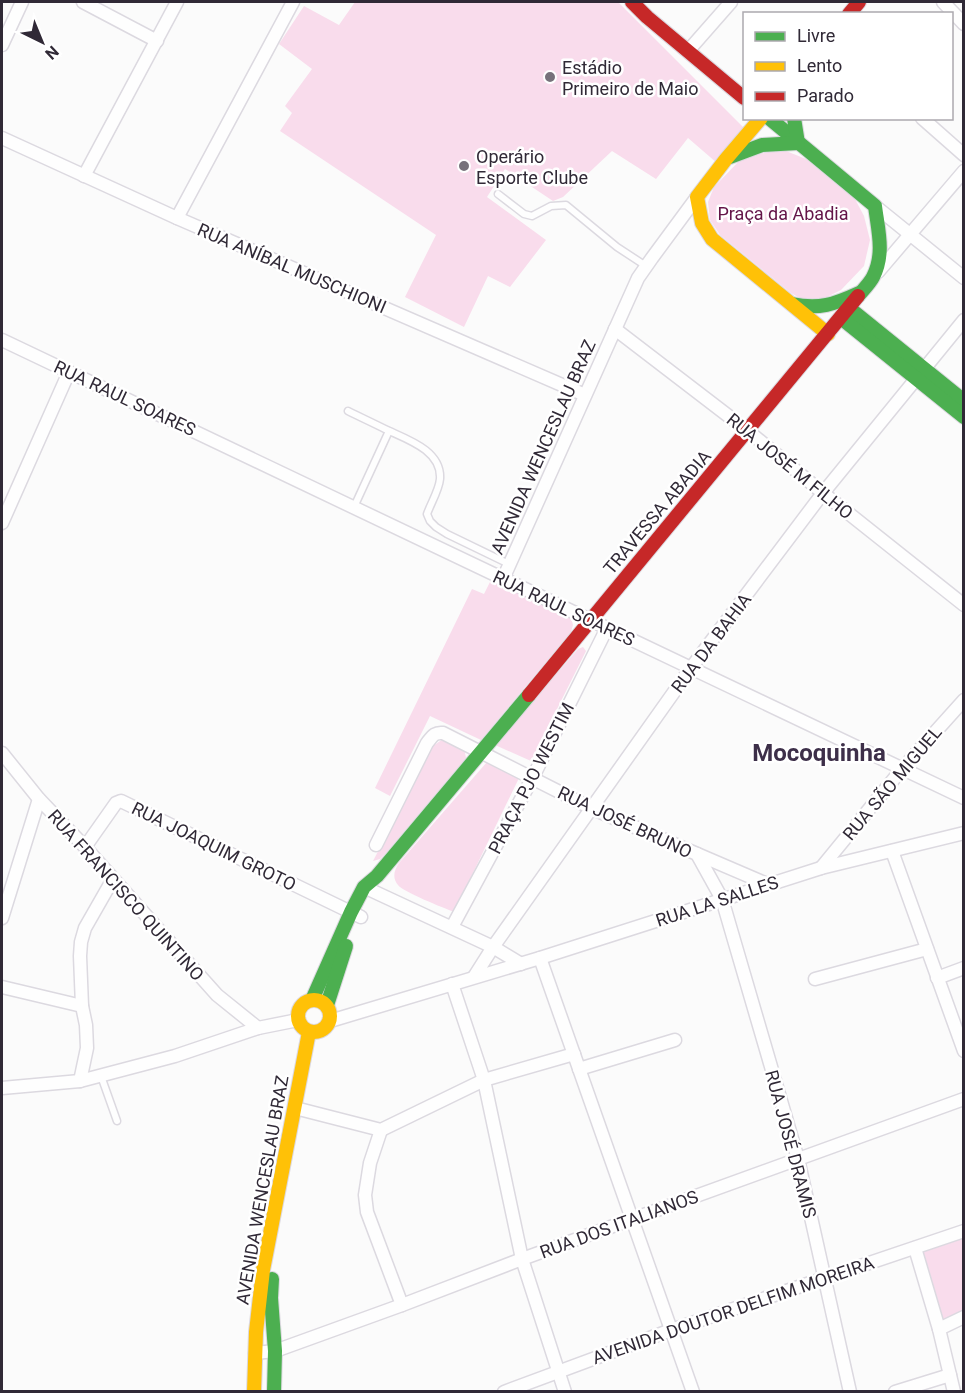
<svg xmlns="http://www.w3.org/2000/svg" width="965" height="1393" viewBox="0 0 965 1393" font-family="Roboto,sans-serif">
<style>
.green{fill:#f9dcec}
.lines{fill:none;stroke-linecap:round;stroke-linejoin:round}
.lane-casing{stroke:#dcd9e0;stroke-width:9}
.street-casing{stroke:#dcd9e0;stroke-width:15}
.fast-casing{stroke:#dcd9e0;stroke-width:16}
.slow-casing{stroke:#dcd9e0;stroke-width:16}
.jam-casing{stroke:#dcd9e0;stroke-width:16}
.lane{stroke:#fefefe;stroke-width:6}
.street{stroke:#fefefe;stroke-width:12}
.fast{stroke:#4caf50;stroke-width:14}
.slow{stroke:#ffc107;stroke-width:14}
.jam{stroke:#c62828;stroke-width:14}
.poi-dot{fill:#77727b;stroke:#fff;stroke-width:2}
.labels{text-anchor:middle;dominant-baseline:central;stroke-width:5;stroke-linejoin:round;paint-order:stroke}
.poi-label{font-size:18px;fill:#302936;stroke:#fff;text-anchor:start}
.park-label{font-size:18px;fill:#631448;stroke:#fff}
.street-label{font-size:18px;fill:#302936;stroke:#fff}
.district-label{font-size:24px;font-weight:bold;fill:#3d2f49;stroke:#fff}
</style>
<rect width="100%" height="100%" fill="#fbfbfb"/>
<!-- green -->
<g class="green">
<path d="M 355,2 L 618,2 L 745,129 L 717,163 L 688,138 L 656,179 L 612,151 L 563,197 L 553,201 L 505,169 L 487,197 L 546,240 L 510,287 L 488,276 L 464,327 L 405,297 L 436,235 L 280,131 L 292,113 L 285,106 L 312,69 L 279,44 L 304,6 L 339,25 Z"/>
<path d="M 781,149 L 806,159 L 855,199 L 864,216 L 870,240 L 864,266 L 841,290 L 825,298 L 803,300 L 791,293 L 720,235 L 710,220 L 708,202 L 714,187 L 742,158 Z"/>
<path d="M 492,578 L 571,617 L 573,625 L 571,632 L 481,740 L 430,716 L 390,796 L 375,788 L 472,589 L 484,594 Z"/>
<path d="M 583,647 L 586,651 L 531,761 L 495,745 L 578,649 Z"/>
<path d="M 443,739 L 464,748 L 466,758 L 385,854 L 380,859 L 373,861 L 433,746 Z"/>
<path d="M 487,762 L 520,776 L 454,912 C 444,908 403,892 398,885 C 392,878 394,870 399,863 Z"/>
<path d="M 963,1231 L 963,1317 L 939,1329 L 915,1248 Z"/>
</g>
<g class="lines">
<defs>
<g id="lane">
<path d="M 498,194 L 524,214 L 532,216 L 551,206 L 566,205 L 617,247 L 646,266"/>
<path d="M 348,411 C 360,417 373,423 385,429 C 406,439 442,450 440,479 C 439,490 431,503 427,514 L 430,521 L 436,527 L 447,534 L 509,564"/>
<path d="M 354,507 L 389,431"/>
<path d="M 101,1076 L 117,1121"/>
</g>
<g id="street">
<path d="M 83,2 L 157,41"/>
<path d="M 943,2 L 964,24"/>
<path d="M 2,45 L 22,2"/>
<path d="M 688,51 L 731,2"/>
<path d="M 922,118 L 964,155"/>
<path d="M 2,138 L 177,218 L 585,395"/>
<path d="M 84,176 L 177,2"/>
<path d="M 875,206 L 964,278"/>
<path d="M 177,218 L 293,2"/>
<path d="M 878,272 L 964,171"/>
<path d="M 615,329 L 748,431 L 823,493 L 964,605"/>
<path d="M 2,340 L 964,798"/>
<path d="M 2,523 L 69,372"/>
<path d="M 503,579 L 638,278 L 652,258 L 697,197"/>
<path d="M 2,753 L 39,799 L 85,847 L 217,995 L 258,1028"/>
<path d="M 376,845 L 427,743 C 432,737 434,732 443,733 L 591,808 L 697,854 L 722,899 L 798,1159 L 850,1392"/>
<path d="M 85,847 L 116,803 L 121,801 L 361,917"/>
<path d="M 892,851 L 964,1051"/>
<path d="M 697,854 L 767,884"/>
<path d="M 821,868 L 902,769 L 964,700"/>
<path d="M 364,887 L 493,947 L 521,964"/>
<path d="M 2,918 L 39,799"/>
<path d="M 452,927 L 533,777 L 607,628"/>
<path d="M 540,958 L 693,1392"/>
<path d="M 474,977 L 493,947 L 691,668 L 823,493 L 964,320"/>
<path d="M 937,978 L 964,968"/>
<path d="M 815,979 L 927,949"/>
<path d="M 452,984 L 484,1080 L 522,1259 L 565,1392"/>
<path d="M 2,987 L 82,1006"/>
<path d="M 330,1021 L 540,958 L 821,868 L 964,833"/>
<path d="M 579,1069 L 675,1040"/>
<path d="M 80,1081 L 87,1048 L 86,1025 L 82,1006 L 80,956 L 81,942 L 85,928 L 113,879"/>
<path d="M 2,1088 L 80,1081 L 175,1056 L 258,1028 L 298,1020"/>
<path d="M 295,1108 L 381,1130 L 484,1080 L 574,1054"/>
<path d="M 381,1130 L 370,1163 L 365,1195 L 367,1212 L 402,1305"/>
<path d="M 915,1248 L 939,1329 L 954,1392"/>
<path d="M 939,1329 L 964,1317"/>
<path d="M 255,1353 L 275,1351 L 402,1305 L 522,1259 L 964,1099"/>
<path d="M 504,1392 L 671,1330 L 964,1231"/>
<path d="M 895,1392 L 950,1375"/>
</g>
<g id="fast">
<path d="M 769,118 L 875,206 C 878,230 885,254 873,277 C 870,283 863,290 858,296"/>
<path d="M 730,157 L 762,145 L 798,143 L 794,118"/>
<path d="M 792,304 C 819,310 835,304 859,293"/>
<path d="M 849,308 L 964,401"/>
<path d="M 841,318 L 964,417"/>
<path d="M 312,1000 L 351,912 L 364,887 L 377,876 L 529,695"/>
<path d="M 327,1005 L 346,946"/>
<path d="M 272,1279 L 271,1298 L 275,1351 L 274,1392"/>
</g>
<g id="slow">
<path d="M 761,118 L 726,159 L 697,197 L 702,223 L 712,239 L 828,334"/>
<circle cx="314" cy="1016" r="16"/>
<path d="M 254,1392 L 256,1332 L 263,1270 L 309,1032"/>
</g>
<g id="jam">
<path d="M 632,2 L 647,17 L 744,98"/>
<path d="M 849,14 L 859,2"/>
<path d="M 529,695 L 858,296"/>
</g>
</defs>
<!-- lane casing -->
<use href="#lane" class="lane-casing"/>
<!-- street casing -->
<use href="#street" class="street-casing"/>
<!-- fast casing -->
<use href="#fast" class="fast-casing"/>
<!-- slow casing -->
<use href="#slow" class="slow-casing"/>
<!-- jam casing -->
<use href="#jam" class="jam-casing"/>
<!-- lane -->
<use href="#lane" class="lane"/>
<!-- street -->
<use href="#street" class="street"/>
<!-- fast -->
<use href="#fast" class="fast"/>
<!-- slow -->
<use href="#slow" class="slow"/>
<!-- jam -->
<use href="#jam" class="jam"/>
</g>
<!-- markers -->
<g class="poi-dot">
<circle cx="550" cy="77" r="6"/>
<circle cx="464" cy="166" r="6"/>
</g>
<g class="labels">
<!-- poi labels -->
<g class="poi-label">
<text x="562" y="67">Estádio<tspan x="562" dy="21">Primeiro de Maio</tspan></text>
<text x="476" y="156">Operário<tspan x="476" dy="21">Esporte Clube</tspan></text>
</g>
<!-- park labels -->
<g class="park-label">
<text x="783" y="213">Praça da Abadia</text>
</g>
<!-- street labels -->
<g class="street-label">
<text transform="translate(292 268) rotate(23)">RUA ANÍBAL MUSCHIONI</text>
<text transform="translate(125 398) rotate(25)">RUA RAUL SOARES</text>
<text transform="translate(543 447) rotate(-66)">AVENIDA WENCESLAU BRAZ</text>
<text transform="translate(790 466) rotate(39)">RUA JOSÉ M FILHO</text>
<text transform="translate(657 512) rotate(-50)">TRAVESSA ABADIA</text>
<text transform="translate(564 608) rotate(25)">RUA RAUL SOARES</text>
<text transform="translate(711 643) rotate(-53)">RUA DA BAHIA</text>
<text transform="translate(531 778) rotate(-63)">PRAÇA PJO WESTIM</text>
<text transform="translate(892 783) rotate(-50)">RUA SÃO MIGUEL</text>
<text transform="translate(625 822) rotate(25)">RUA JOSÉ BRUNO</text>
<text transform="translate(214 846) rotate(26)">RUA JOAQUIM GROTO</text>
<text transform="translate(126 895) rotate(48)">RUA FRANCISCO QUINTINO</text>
<text transform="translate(717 901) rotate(-18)">RUA LA SALLES</text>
<text transform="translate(791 1144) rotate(75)">RUA JOSÉ DRAMIS</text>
<text transform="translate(262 1190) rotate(-80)">AVENIDA WENCESLAU BRAZ</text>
<text transform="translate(619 1224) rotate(-20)">RUA DOS ITALIANOS</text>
<text transform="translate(733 1310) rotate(-19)">AVENIDA DOUTOR DELFIM MOREIRA</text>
</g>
<!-- district labels -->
<g class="district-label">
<text x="819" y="753">Mocoquinha</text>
</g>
</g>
<!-- border -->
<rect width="965" height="1393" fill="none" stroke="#302936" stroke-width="6"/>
<!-- legend -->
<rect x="743" y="12" width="210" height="108" fill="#ffffff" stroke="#aca9af" stroke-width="1.5"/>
<rect x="755" y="32" width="30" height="9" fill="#4caf50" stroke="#aca9af" stroke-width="1.5"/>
<text x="797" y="42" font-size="18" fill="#302936">Livre</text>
<rect x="755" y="62" width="30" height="9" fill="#ffc107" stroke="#aca9af" stroke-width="1.5"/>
<text x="797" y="72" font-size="18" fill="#302936">Lento</text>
<rect x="755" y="92" width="30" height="9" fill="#c62828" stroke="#aca9af" stroke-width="1.5"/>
<text x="797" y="102" font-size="18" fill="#302936">Parado</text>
<!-- north arrow -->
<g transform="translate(42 42) rotate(137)" stroke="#ffffff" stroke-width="4.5" paint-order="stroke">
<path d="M0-4.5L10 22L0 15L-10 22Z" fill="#302936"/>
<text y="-9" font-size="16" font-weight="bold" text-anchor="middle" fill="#302936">N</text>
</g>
</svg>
